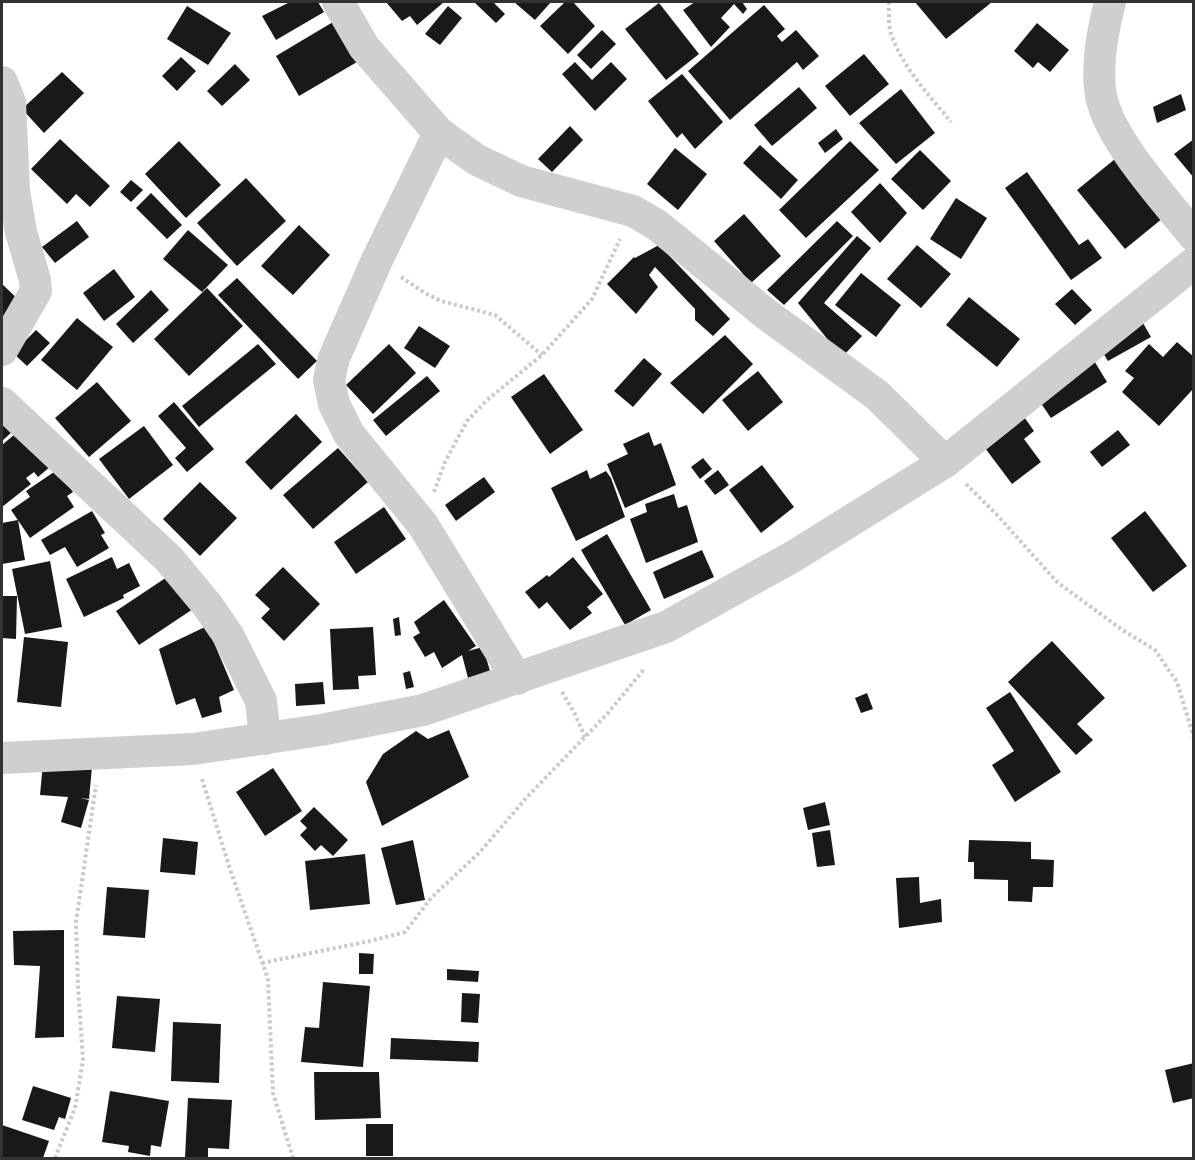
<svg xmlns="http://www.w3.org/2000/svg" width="1195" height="1160" viewBox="0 0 1195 1160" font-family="Rubik,sans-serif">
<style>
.building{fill:#191919}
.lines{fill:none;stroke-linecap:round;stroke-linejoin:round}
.path{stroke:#c9c9c9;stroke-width:4;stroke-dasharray:3 3;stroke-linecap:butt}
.minor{stroke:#cfcfcf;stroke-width:32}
</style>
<rect width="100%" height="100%" fill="#fff"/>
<!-- building -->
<g class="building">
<path d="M 290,2 L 318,2 L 324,12 L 276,40 L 262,16 Z"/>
<path d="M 386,2 L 444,2 L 417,25 L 410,16 L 402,21 Z"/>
<path d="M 474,2 L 493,2 L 505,14 L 496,23 Z"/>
<path d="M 514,2 L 551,2 L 535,20 Z"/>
<path d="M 565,2 L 573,2 L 595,26 L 568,54 L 540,26 Z"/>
<path d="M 695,2 L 742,2 L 747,9 L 743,14 L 734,4 L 721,18 L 730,27 L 711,47 L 683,10 Z"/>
<path d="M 915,2 L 992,2 L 946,39 Z"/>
<path d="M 659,3 L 699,54 L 666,80 L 625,29 Z"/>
<path d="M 764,5 L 785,29 L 777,36 L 782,42 L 796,30 L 819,56 L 803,70 L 797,62 L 730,120 L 688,71 Z"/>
<path d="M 187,6 L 231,33 L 208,65 L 167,39 Z"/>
<path d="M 448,6 L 462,18 L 440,45 L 425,34 Z"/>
<path d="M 333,22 L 357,62 L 299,96 L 276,56 Z"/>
<path d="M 1037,23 L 1069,50 L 1050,72 L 1038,62 L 1033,68 L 1014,51 Z"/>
<path d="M 602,30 L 616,44 L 591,69 L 577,55 Z"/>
<path d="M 864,54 L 889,84 L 850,116 L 825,86 Z"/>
<path d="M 181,57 L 196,71 L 177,91 L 162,76 Z"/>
<path d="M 575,62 L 592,80 L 611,62 L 627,79 L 595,111 L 562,74 Z"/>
<path d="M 235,64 L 250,80 L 222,106 L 207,91 Z"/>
<path d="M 62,72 L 84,93 L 44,133 L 22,109 Z"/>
<path d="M 682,74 L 723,122 L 695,149 L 682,133 L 677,138 L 648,101 Z"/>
<path d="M 799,87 L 817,108 L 772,146 L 754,125 Z"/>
<path d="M 901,89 L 935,133 L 896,164 L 859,123 Z"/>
<path d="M 1181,94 L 1186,110 L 1157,123 L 1153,107 Z"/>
<path d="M 570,126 L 583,140 L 552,172 L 538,159 Z"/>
<path d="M 836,129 L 843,139 L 825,153 L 818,143 Z"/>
<path d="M 60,139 L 110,186 L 90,207 L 76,194 L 67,204 L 31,169 Z"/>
<path d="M 1194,139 L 1194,178 L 1174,154 Z"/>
<path d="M 179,141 L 221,185 L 186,218 L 145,174 Z"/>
<path d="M 850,141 L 879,170 L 806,238 L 779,210 Z"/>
<path d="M 760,145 L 798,180 L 781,199 L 743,163 Z"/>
<path d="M 675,148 L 707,174 L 678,210 L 647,184 Z"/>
<path d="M 920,150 L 951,181 L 923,210 L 891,179 Z"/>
<path d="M 1115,159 L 1163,218 L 1125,249 L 1077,190 Z"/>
<path d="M 1027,172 L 1079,245 L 1088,239 L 1102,258 L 1071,280 L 1005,188 Z"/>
<path d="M 246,178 L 286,221 L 237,266 L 197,223 Z"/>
<path d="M 131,180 L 143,190 L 131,202 L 120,192 Z"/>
<path d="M 880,183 L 907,213 L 880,243 L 851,212 Z"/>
<path d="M 151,193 L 182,225 L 167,239 L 136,208 Z"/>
<path d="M 956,198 L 987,218 L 961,259 L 930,239 Z"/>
<path d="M 744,214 L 781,256 L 751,283 L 714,241 Z"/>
<path d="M 77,221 L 89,237 L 55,263 L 42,247 Z"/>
<path d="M 837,221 L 853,236 L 784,305 L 767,290 Z"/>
<path d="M 299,225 L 330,255 L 293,295 L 261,266 Z"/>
<path d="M 188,230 L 228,265 L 202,292 L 163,259 Z"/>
<path d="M 857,236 L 871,248 L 824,303 L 862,336 L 842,357 L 798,303 Z"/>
<path d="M 659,245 L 730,319 L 713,336 L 695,320 L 695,309 L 655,267 L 649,275 L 658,287 L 636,314 L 607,284 L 634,257 L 635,258 Z"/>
<path d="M 917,245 L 951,274 L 921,308 L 887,279 Z"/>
<path d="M 114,269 L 135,297 L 104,321 L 83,293 Z"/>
<path d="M 861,273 L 901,305 L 876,337 L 835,305 Z"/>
<path d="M 237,278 L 317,361 L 298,379 L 218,295 Z"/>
<path d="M 2,284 L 22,303 L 7,320 L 2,315 Z"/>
<path d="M 207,288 L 243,326 L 189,376 L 154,339 Z"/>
<path d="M 1072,289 L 1092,310 L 1075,325 L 1055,304 Z"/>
<path d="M 151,290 L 169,310 L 133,343 L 116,324 Z"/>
<path d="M 969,297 L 1020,339 L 997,367 L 946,325 Z"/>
<path d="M 77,318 L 113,347 L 77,390 L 41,360 Z"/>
<path d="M 1143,323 L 1151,337 L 1108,361 L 1100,348 Z"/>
<path d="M 419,326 L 450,346 L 435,368 L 404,348 Z"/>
<path d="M 36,330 L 50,343 L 27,366 L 13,353 Z"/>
<path d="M 725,335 L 753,364 L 703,414 L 670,383 Z"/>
<path d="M 1177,342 L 1194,357 L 1194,388 L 1159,426 L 1122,392 L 1134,378 L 1125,371 L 1149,344 L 1163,357 Z"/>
<path d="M 258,344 L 276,364 L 199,427 L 182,406 Z"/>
<path d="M 389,344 L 416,373 L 373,414 L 346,385 Z"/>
<path d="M 644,358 L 662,374 L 633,407 L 614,391 Z"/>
<path d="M 1093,359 L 1107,382 L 1051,418 L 1036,396 Z"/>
<path d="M 758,371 L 783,402 L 748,431 L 722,400 Z"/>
<path d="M 544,374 L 583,430 L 550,454 L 511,397 Z"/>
<path d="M 427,376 L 440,391 L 386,436 L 373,420 Z"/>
<path d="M 97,382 L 131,421 L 89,457 L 55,418 Z"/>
<path d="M 174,402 L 214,449 L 187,472 L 175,458 L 186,448 L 158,416 Z"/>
<path d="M 296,414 L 322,442 L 271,490 L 245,462 Z"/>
<path d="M 1022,414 L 1034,431 L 1024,439 L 1041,462 L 1012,484 L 982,444 Z"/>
<path d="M 2,420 L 12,432 L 2,441 Z"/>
<path d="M 144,426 L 173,465 L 129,499 L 99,459 Z"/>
<path d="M 21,429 L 51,466 L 38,477 L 34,472 L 26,478 L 31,484 L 2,507 L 2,445 Z"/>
<path d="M 1118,430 L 1130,445 L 1102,467 L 1090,452 Z"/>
<path d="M 649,432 L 654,446 L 661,443 L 676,485 L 625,508 L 607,464 L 628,454 L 623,444 Z"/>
<path d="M 338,448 L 368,482 L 313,529 L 283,495 Z"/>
<path d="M 703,458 L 712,469 L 700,479 L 691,467 Z"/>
<path d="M 762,465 L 794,507 L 761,533 L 729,490 Z"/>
<path d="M 57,470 L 73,492 L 67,496 L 74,507 L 30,538 L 11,510 L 30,497 L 26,491 Z"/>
<path d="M 587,470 L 590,479 L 606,471 L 611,478 L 625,517 L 576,541 L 551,488 Z"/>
<path d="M 718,470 L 729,485 L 715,495 L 704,481 Z"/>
<path d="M 484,477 L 495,492 L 456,521 L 445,505 Z"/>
<path d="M 200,482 L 237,518 L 200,556 L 163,519 Z"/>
<path d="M 674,494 L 678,508 L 687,505 L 698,542 L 646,563 L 630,519 L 647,512 L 645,504 Z"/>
<path d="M 384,507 L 406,539 L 356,574 L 334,542 Z"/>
<path d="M 92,511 L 105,533 L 101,535 L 109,548 L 77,567 L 65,547 L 50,555 L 41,540 Z"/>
<path d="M 1145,511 L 1187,566 L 1153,592 L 1111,538 Z"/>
<path d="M 18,520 L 25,560 L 2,564 L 2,523 Z"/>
<path d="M 607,534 L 651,610 L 625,625 L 581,550 Z"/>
<path d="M 702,550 L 714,577 L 664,599 L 653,572 Z"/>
<path d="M 112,557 L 117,569 L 129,563 L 140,586 L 123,595 L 124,598 L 84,617 L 66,579 Z"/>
<path d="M 573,557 L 603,594 L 587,607 L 592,613 L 570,630 L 547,602 L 539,609 L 525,592 L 547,575 L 549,577 Z"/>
<path d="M 50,561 L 62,627 L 25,634 L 12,569 Z"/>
<path d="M 283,567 L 320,604 L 284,641 L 261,618 L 270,609 L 255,595 Z"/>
<path d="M 170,575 L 193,609 L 139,645 L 116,611 Z"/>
<path d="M 2,596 L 17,596 L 16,639 L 2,638 Z"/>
<path d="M 444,600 L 476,646 L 468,651 L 483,647 L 490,671 L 468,678 L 462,655 L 442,668 L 434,652 L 425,657 L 413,637 L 420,633 L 414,622 Z"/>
<path d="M 399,617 L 401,635 L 395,636 L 393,619 Z"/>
<path d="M 207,626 L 234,690 L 219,697 L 222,712 L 202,718 L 195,698 L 176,705 L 159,649 Z"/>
<path d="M 373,627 L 376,675 L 358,676 L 359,689 L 333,690 L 330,629 Z"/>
<path d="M 24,637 L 68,642 L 61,707 L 17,702 Z"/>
<path d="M 1052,641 L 1105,698 L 1077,724 L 1093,740 L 1076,755 L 1008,682 Z"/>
<path d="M 410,671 L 414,687 L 406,689 L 403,673 Z"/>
<path d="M 323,682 L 325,704 L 296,706 L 295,684 Z"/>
<path d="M 1010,692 L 1061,772 L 1015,802 L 992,765 L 1014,751 L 986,708 Z"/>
<path d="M 867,693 L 873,709 L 861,713 L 855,698 Z"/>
<path d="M 449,730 L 469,777 L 382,826 L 366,782 L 383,754 L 416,731 L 428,739 Z"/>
<path d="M 43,763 L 92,767 L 89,799 L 80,798 L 89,800 L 81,828 L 61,822 L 68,797 L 40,795 Z"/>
<path d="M 273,768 L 302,811 L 265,836 L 236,792 Z"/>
<path d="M 825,802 L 830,825 L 808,830 L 803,808 Z"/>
<path d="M 314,807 L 348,840 L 333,856 L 321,845 L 315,851 L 300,835 L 307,828 L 300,821 Z"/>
<path d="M 830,830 L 835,865 L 817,867 L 812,833 Z"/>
<path d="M 163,838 L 198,842 L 195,875 L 160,872 Z"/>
<path d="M 413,840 L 425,900 L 396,905 L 381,848 Z"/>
<path d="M 969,840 L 1031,842 L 1031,859 L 1054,860 L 1053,887 L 1033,887 L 1032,902 L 1008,901 L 1008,880 L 974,879 L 974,862 L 968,862 Z"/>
<path d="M 365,854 L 370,904 L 310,910 L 305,861 Z"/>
<path d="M 919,877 L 920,903 L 941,899 L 942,922 L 899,928 L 896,878 Z"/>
<path d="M 107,887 L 149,890 L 145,938 L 103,935 Z"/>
<path d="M 64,930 L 64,1037 L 35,1038 L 40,966 L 14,965 L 13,931 Z"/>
<path d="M 359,953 L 374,954 L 373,974 L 359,974 Z"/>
<path d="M 447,969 L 479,971 L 478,982 L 447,980 Z"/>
<path d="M 323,982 L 370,986 L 363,1067 L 301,1062 L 305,1027 L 319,1028 Z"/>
<path d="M 462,993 L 480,994 L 478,1023 L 461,1022 Z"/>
<path d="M 117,996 L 160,999 L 155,1052 L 112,1048 Z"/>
<path d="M 173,1022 L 221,1024 L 219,1083 L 171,1081 Z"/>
<path d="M 391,1038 L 479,1042 L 478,1062 L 390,1059 Z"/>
<path d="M 1194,1063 L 1194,1098 L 1173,1103 L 1165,1070 Z"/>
<path d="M 314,1072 L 379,1072 L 381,1118 L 315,1120 Z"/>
<path d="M 33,1086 L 71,1098 L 65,1119 L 59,1117 L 54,1130 L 22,1120 Z"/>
<path d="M 110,1091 L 169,1101 L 161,1147 L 151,1145 L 150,1156 L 128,1152 L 129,1146 L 102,1142 Z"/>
<path d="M 188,1098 L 232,1100 L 229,1149 L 208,1148 L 208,1158 L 185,1158 Z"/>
<rect x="366" y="1124" width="27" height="32"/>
<path d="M 2,1125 L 49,1141 L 43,1158 L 2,1158 Z"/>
</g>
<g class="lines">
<!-- path -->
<g class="path">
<path d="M 889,2 C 889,11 888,25 891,34 C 903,68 929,95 951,122"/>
<path d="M 401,277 L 425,293 L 441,301 L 495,315 L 542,355"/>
<path d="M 966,484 L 998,516 L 1057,582 L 1121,629 L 1155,650 L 1177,682 L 1194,738"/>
<path d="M 434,492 L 445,462 L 467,421 L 487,400 L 542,355 L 592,299 L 620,239"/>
<path d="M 562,692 L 574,712 L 585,737"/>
<path d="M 202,779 L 230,869 L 268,979 L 273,1093 L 293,1158"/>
<path d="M 262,963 L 370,941 L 405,932 L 432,897 L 480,852 L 527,797 L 608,713 L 645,668"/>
<path d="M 55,1158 L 75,1108 L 83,1060 L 78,987 L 76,922 L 96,785"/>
</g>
<!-- minor -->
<g class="minor">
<path d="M 338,2 L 364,47 L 439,133 L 477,160 L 521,181 L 633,211 L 657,225 L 766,314 L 877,395 L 945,462"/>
<path d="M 1110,2 C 1103,31 1097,58 1100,89 C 1104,135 1165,199 1194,236"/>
<path d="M 2,82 L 10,102 L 14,191 L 21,232 L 35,280 L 36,291 L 2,350"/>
<path d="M 439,133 L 377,260 L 334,358 L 329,380 L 334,404 L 349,434 L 423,525 L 517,679"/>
<path d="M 2,403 L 169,559 L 208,606 L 228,635 L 261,701 L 265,739"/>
<path d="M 2,758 L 193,749 L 321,730 L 423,710 L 666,627 L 794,556 L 945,462 L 1194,263"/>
</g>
</g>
<!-- border -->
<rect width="1195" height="1160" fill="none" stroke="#323232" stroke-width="6"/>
</svg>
